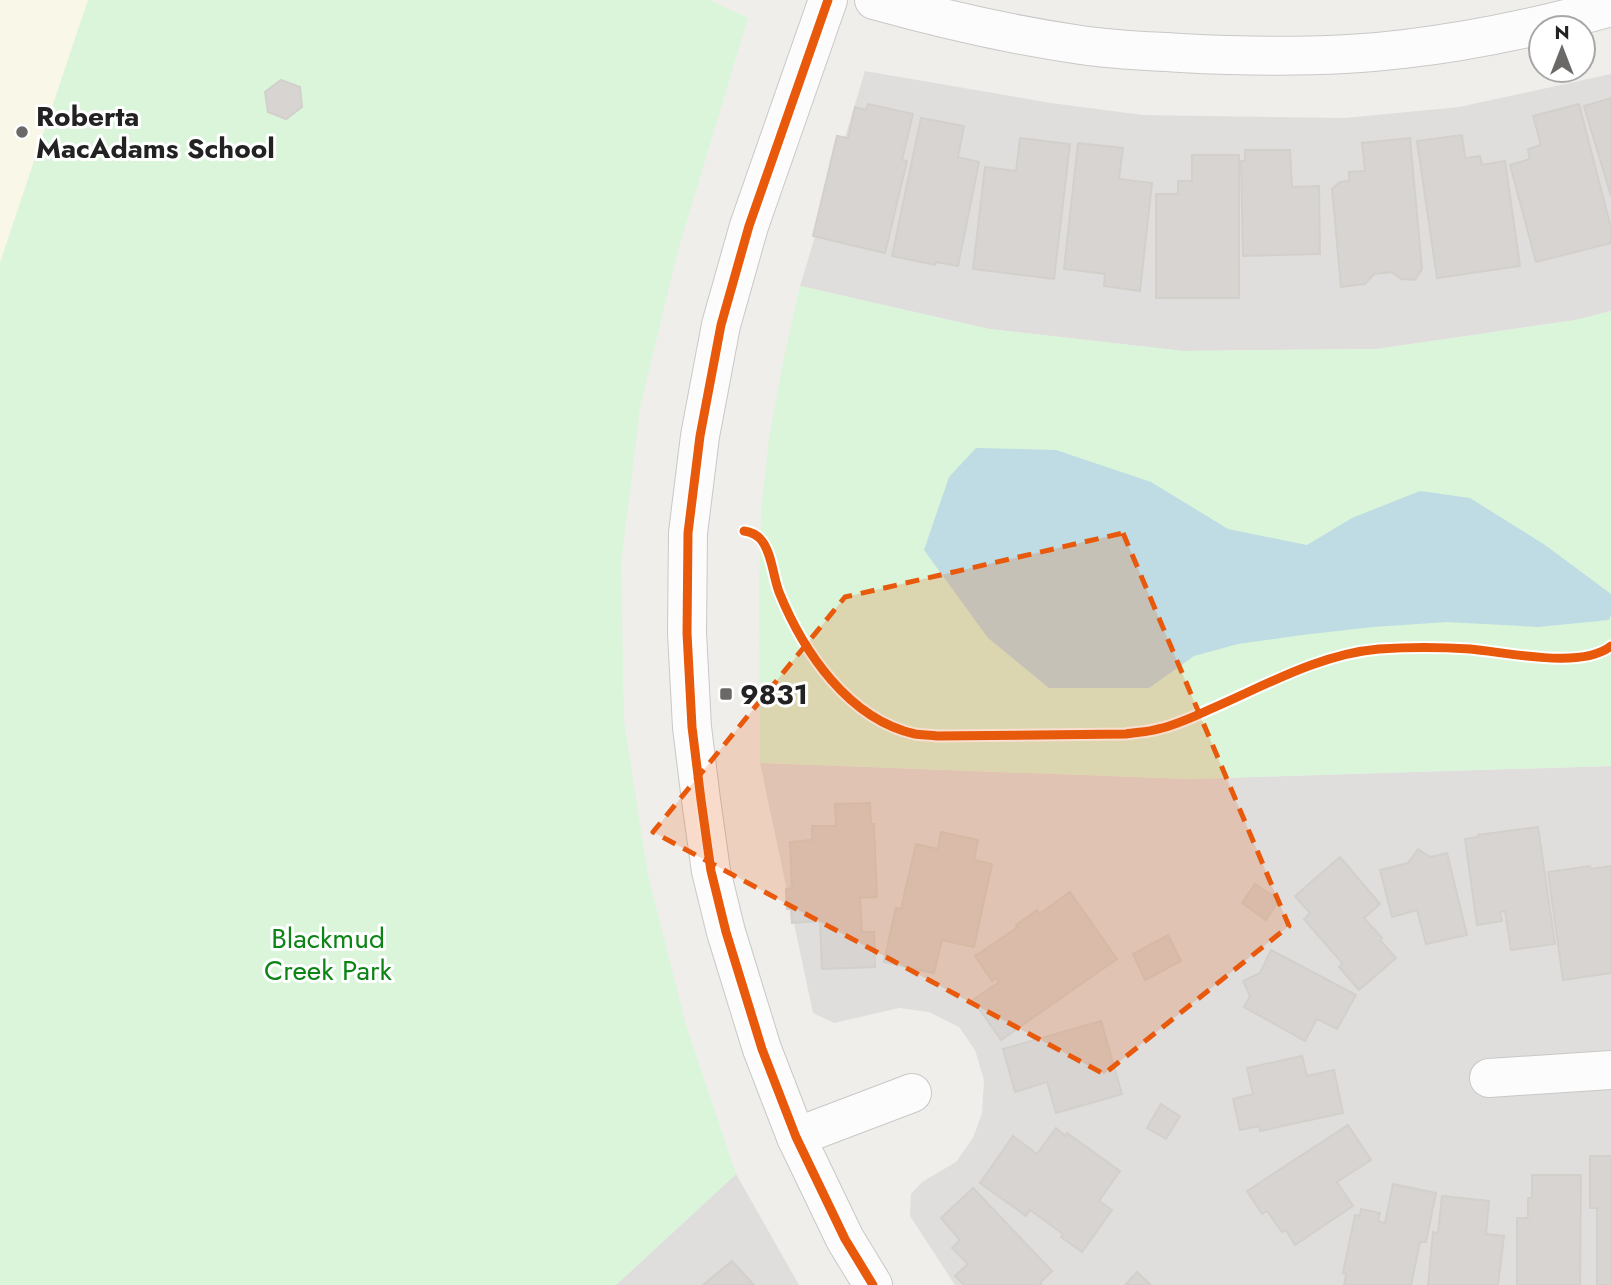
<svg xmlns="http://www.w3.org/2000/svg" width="1611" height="1285" viewBox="0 0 1611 1285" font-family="Jost,sans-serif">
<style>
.residential{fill:#dfdedc}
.education{fill:#f8f7e8}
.park{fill:#daf5da}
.water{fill:#bfdbe3}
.building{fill:#d7d4d2;stroke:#d3d0cc;stroke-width:2}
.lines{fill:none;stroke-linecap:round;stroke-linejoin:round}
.minor-casing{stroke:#c9c8c7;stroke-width:40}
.minor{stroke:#fdfcfc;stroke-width:38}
.cycleway-casing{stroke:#fff;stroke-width:13}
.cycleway{stroke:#e8590c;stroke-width:9}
.marked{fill:#e8590c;fill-opacity:0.2;stroke:#e8590c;stroke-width:5;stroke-dasharray:14 9;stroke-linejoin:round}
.poi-dot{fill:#6a6968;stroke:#fff;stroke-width:2.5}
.labels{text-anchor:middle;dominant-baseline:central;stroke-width:6;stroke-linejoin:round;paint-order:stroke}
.poi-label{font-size:28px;font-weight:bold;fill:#222;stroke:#fff;text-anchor:start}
.park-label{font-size:28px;fill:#0c8416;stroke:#fff}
</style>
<rect width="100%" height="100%" fill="#f0eeeb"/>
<!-- residential -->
<g class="residential">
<path d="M 865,71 L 1051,103 L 1143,115 L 1345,118 L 1459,107 L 1611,74 L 1611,311 L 1576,320 L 1377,349 L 1183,351 L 989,329 L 800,286 Z"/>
<path d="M 760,763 L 1188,779 L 1611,766 L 1611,1285 L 955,1285 L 910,1216 L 911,1194 L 922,1182 L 956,1162 L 973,1138 L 982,1113 L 984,1080 L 975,1050 L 959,1027 L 929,1012 L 899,1008 L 834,1023 L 813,1013 Z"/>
<path d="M 736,1174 L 799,1285 L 616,1285 Z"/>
</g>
<!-- education -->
<path class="education" d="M 0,0 L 88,0 L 0,263 Z"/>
<!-- park -->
<g class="park">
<path d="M 88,0 L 710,0 L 748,18 L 677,254 L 640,408 L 621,563 L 624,721 L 648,875 L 686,1025 L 736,1174 L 616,1285 L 0,1285 L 0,263 Z"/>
<path d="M 800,286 L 989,329 L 1183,351 L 1377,349 L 1576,320 L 1611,311 L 1611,766 L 1188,779 L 760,763 L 759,584 L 761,512 L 769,438 L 784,357 Z"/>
</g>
<!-- water -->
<path class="water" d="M 976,448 L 1056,450 L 1151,482 L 1228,529 L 1307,545 L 1352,518 L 1420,491 L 1470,498 L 1545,545 L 1611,594 L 1611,615 L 1609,620 L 1538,627 L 1447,622 L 1373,627 L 1302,635 L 1238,644 L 1194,656 L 1149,688 L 1049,688 L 988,638 L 924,550 L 949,477 Z"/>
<!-- building -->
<g class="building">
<path d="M 281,80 L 300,87 L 302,107 L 286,119 L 268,112 L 265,92 Z"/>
<path d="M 1611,98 L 1611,196 L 1584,106 Z"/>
<path d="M 868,104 L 913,114 L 902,160 L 907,161 L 885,253 L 813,236 L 837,136 L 848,138 L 855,107 L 866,110 Z"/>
<path d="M 1579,104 L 1611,228 L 1611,243 L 1536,262 L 1510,165 L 1530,159 L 1528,149 L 1541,145 L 1533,116 Z"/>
<path d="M 921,118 L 964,126 L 958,157 L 979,162 L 958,266 L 936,262 L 935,265 L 892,256 Z"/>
<path d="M 1462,135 L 1465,158 L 1480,156 L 1482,165 L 1505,161 L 1520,266 L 1437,278 L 1417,141 Z"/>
<path d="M 1020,138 L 1070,144 L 1054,279 L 973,269 L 985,167 L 1016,171 Z"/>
<path d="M 1410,138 L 1422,269 L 1415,280 L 1401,279 L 1392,272 L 1374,274 L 1365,284 L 1341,287 L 1332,189 L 1340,182 L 1349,181 L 1349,172 L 1365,171 L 1362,143 Z"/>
<path d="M 1078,143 L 1123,148 L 1119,179 L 1152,183 L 1140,291 L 1104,286 L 1105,274 L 1064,269 Z"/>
<path d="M 1245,150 L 1290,150 L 1292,187 L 1319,186 L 1320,254 L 1243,256 L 1241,161 L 1245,161 Z"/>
<path d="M 1192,155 L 1239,155 L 1239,298 L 1156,298 L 1156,194 L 1178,194 L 1178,181 L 1192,181 Z"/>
<path d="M 870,803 L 871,824 L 874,824 L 877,897 L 860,898 L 862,932 L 874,932 L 875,967 L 822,969 L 820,921 L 792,923 L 791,909 L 787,909 L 786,889 L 792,888 L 790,842 L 812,840 L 812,826 L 836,826 L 835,804 Z"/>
<path d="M 1538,827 L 1555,944 L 1511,950 L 1505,911 L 1500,912 L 1502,921 L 1477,925 L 1465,839 L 1478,837 L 1478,835 Z"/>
<path d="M 941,832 L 978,840 L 974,860 L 992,864 L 974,947 L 942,940 L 934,973 L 884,962 L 896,908 L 901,909 L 916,844 L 938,849 Z"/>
<path d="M 1418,849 L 1430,857 L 1447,853 L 1467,935 L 1426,944 L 1417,910 L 1392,917 L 1380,870 L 1408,863 Z"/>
<path d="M 1340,857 L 1380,904 L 1364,918 L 1382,938 L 1380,940 L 1396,958 L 1359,990 L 1339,967 L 1343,964 L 1304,919 L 1310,913 L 1295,896 Z"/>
<path d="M 1590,866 L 1591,869 L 1611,866 L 1611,973 L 1563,980 L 1548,872 Z"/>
<path d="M 1255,884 L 1279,900 L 1266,920 L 1242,903 Z"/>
<path d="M 1070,892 L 1117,959 L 1001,1040 L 973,1000 L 999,982 L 996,978 L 992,981 L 975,956 L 1018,927 L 1016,925 L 1037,910 L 1039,914 Z"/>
<path d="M 1168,935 L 1181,961 L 1145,980 L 1133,954 Z"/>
<path d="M 1271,950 L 1356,995 L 1337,1029 L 1317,1019 L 1305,1041 L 1244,1007 L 1250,996 L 1243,981 L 1260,973 Z"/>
<path d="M 1101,1021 L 1122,1094 L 1056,1113 L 1047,1082 L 1015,1092 L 1003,1049 Z"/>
<path d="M 1302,1056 L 1307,1076 L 1334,1070 L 1343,1113 L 1260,1131 L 1259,1126 L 1240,1130 L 1233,1099 L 1253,1094 L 1247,1068 Z"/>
<path d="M 1161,1104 L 1180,1116 L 1166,1139 L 1147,1128 Z"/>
<path d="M 1348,1125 L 1371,1160 L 1337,1182 L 1353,1206 L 1295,1245 L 1286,1230 L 1282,1232 L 1267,1211 L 1262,1214 L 1247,1191 Z"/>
<path d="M 1056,1128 L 1065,1136 L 1067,1133 L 1120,1171 L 1099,1201 L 1112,1210 L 1082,1252 L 1061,1237 L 1063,1234 L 1030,1210 L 1026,1216 L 980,1183 L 1013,1136 L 1037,1154 Z"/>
<path d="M 1590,1156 L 1611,1156 L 1611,1285 L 1597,1285 L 1597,1208 L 1590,1208 Z"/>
<path d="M 1532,1175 L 1581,1175 L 1580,1285 L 1517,1285 L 1517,1218 L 1528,1218 L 1528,1198 L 1532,1198 Z"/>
<path d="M 1393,1184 L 1436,1193 L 1426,1242 L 1420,1242 L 1411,1285 L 1344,1285 L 1346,1274 L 1343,1273 L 1355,1215 L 1360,1216 L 1361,1209 L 1380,1213 L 1378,1221 L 1385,1223 Z"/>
<path d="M 973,1188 L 1052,1271 L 1040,1283 L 1042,1285 L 964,1285 L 955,1276 L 968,1264 L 952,1248 L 960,1240 L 941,1218 Z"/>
<path d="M 1442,1196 L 1489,1201 L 1486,1234 L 1504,1236 L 1498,1285 L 1428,1285 L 1433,1232 L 1438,1233 Z"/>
<path d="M 732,1261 L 754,1285 L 703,1285 Z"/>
<path d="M 1137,1272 L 1151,1285 L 1125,1285 Z"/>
</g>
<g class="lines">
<defs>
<g id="minor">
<path d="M 828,0 L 749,226 L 721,325 L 700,436 L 688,533 L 687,633 L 692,727 L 701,800 L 711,871 L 726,932 L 762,1049 L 796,1137 L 845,1239 L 873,1285"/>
<path d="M 874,0 C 942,19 1011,35 1081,45 C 1114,50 1148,51 1181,53 C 1255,57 1330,58 1404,49 C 1474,41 1543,26 1611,7"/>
<path d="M 1489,1078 L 1611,1070"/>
<path d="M 796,1137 L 912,1093"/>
</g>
</defs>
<!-- minor casing -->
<use href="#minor" class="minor-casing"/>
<!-- minor -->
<use href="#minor" class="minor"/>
<defs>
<g id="cycleway">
<path d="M 828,0 L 749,226 L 721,325 L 700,436 L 688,533 L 687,633 L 692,727 L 701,800 L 711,871 L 726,932 L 762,1049 L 796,1137 L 845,1239 L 873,1285"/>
<path d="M 744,531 C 751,532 757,534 762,541 C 772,554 773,576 779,592 C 803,651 848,719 915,734 C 922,735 930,735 937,736 L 1126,734 C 1137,732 1148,732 1158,729 C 1177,725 1195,716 1213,708 C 1266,685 1320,654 1379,649 C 1409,647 1439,647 1470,649 C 1506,652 1582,670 1611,646"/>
</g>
</defs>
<!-- cycleway casing -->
<use href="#cycleway" class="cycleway-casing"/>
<!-- cycleway -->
<use href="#cycleway" class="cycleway"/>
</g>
<!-- marked area -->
<path class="marked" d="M 1123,533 L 1289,926 L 1104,1074 L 653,832 L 845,597 Z"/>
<!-- markers -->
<g class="poi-dot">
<circle cx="22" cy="132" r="7"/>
<rect x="719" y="687" width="14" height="14" rx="3.5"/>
</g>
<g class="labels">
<!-- poi labels -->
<g class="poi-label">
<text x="36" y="116">Roberta<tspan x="36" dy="32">MacAdams School</tspan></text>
<text x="740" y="694">9831</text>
</g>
<!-- park labels -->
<g class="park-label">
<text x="328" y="938">Blackmud<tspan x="328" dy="32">Creek Park</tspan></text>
</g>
</g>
<!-- north arrow -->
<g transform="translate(1562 49)"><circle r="33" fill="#ffffff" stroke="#a7a7a7" stroke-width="2"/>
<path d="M0-5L12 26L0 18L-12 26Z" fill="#6a6968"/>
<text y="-10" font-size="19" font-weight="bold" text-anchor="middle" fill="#222222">N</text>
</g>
</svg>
